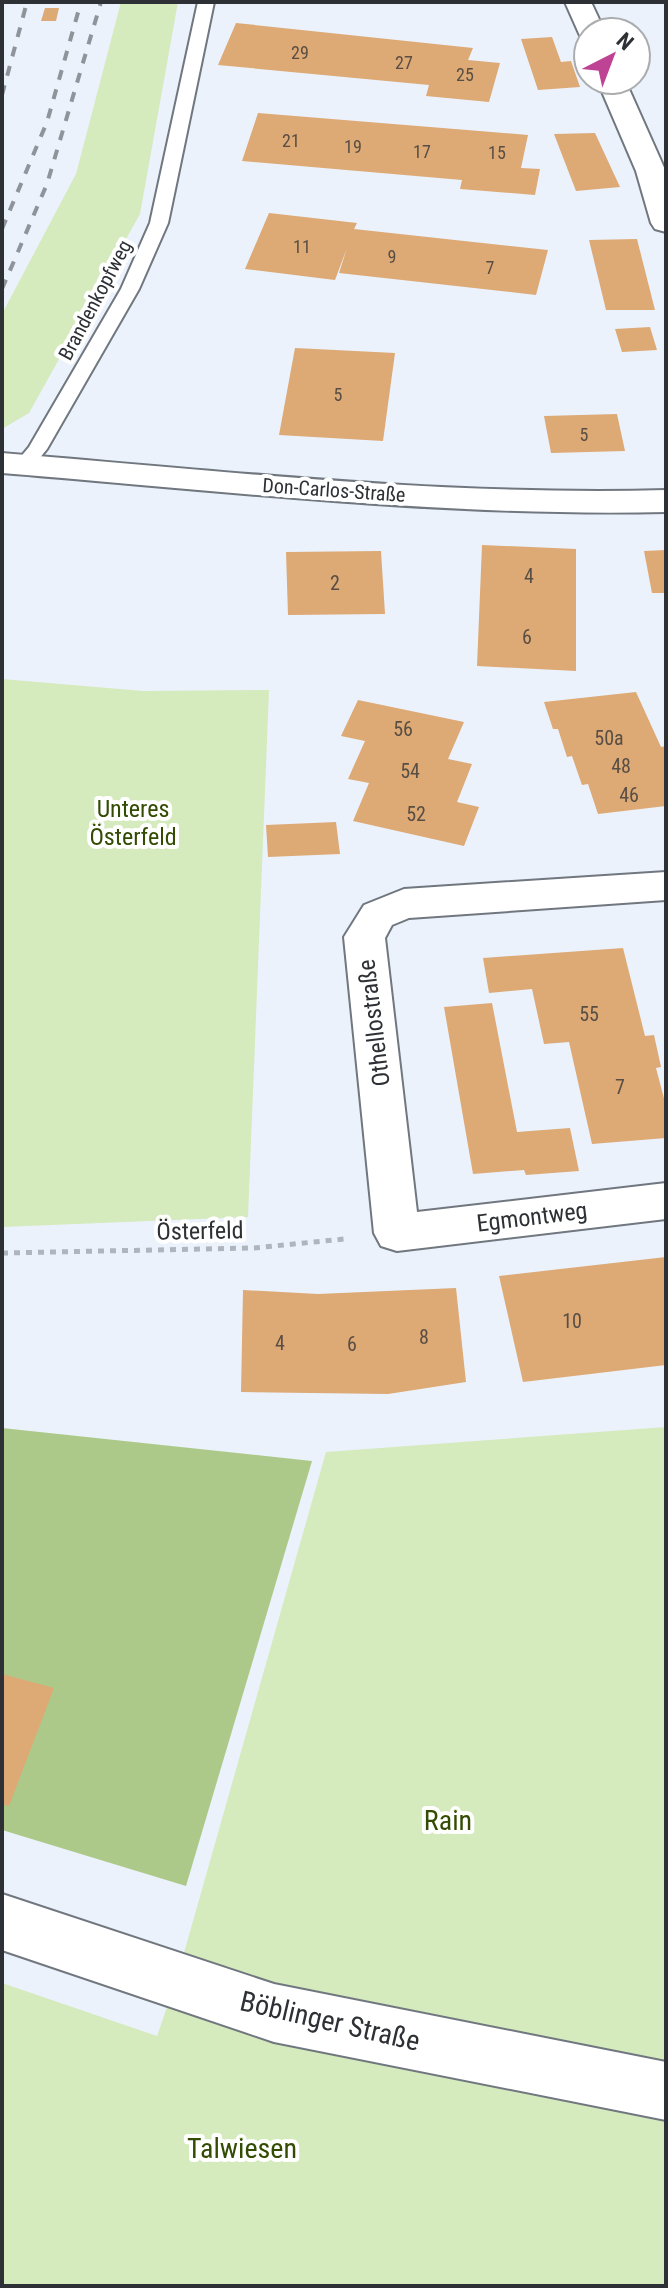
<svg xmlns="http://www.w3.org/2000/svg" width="668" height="2288" viewBox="0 0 668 2288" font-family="'Roboto Condensed',sans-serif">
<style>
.green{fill:#d5eabd}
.forest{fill:#adc989}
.building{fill:#dda975}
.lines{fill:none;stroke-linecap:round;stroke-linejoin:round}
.service-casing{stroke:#71777f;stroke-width:4}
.minor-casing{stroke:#71777f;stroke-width:4}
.secondary-casing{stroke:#71777f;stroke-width:4}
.path{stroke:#afb5bd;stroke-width:5;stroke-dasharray:6 6;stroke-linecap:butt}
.service{fill:#fff;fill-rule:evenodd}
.minor{fill:#fff;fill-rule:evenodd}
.secondary{fill:#fff;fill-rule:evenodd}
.rail{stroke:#8f949b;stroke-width:4;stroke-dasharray:10 10;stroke-linecap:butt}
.labels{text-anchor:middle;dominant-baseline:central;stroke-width:8;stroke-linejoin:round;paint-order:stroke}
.far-number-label{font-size:18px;fill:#594e44}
.far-street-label{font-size:20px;fill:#2d3034;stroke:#fff}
.number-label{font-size:20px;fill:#594e44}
.park-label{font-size:24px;fill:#334b02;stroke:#fff}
.street-label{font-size:24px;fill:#2d3034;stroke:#fff}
.near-park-label{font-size:28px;fill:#334b02;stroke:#fff}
.near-street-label{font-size:28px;fill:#2d3034;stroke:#fff}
</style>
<rect width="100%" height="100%" fill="#ebf2fc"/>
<!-- green -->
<g class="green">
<path d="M 121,2 L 178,2 L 140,214 L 29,413 L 2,429 L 2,314 L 76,174 Z"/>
<path d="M 2,679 L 143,691 L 269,690 L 248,1217 L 2,1227 Z"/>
<path d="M 666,1427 L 666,2286 L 2,2286 L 2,1983 L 157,2036 L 176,1981 L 326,1452 Z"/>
</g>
<!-- forest -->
<path class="forest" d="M 2,1428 L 312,1461 L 186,1886 L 2,1830 Z"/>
<!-- building -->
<g class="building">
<path d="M 45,8 L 59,8 L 56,21 L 41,21 Z"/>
<path d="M 236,23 L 473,48 L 468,60 L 500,63 L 489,102 L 426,96 L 429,85 L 218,65 Z"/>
<path d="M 552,37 L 561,62 L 571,61 L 580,87 L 538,90 L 521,39 Z"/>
<path d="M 258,113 L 528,135 L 521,168 L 540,169 L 535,195 L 460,189 L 462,180 L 242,161 Z"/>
<path d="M 595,133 L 620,187 L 576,191 L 554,134 Z"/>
<path d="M 269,213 L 357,223 L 354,229 L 548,250 L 536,295 L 339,273 L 347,248 L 335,280 L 245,269 Z"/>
<path d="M 637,239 L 655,310 L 606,310 L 589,240 Z"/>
<path d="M 650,327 L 657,350 L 622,352 L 615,329 Z"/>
<path d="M 295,348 L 395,353 L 383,441 L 279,435 Z"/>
<path d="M 617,414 L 625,451 L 551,453 L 544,416 Z"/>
<path d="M 482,545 L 576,549 L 576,671 L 477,666 Z"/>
<path d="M 666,550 L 666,593 L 652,593 L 644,551 Z"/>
<path d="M 381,551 L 385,614 L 288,615 L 286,552 Z"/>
<path d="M 636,692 L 661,747 L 666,746 L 666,806 L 598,814 L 588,784 L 582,785 L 572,756 L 567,757 L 558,729 L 553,729 L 544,702 Z"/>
<path d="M 358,700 L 464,722 L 448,759 L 472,764 L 457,802 L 479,807 L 464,846 L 353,821 L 369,783 L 348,779 L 365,741 L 341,736 Z"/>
<path d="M 336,822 L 340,854 L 268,857 L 266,825 Z"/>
<path d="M 623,948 L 645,1036 L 654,1035 L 661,1067 L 656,1068 L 666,1106 L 666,1138 L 592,1144 L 569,1042 L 544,1044 L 532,989 L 489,993 L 483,958 Z"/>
<path d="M 492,1003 L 517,1132 L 570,1128 L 579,1171 L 526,1175 L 524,1170 L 473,1174 L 444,1007 Z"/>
<path d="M 666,1257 L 666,1365 L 523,1382 L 499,1276 Z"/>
<path d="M 456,1288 L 466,1382 L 388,1394 L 241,1392 L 243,1290 L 318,1294 Z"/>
<path d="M 2,1674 L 54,1688 L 9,1806 L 2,1804 Z"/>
</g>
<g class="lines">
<defs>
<path id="service" d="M 198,2 L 214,2 L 168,223 L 139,289 L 47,449 L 30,470 L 16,470 L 13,466 L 29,447 L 121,289 L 150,223 Z"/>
<g id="minor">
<path d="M 565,2 L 591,2 L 605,32 L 588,32 L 588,39 L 581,38 Z"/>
<path d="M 597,80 L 625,80 L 666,172 L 666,232 L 655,229 L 651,223 L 636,171 Z"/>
<path d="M 2,453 C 223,471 444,496 666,490 L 666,512 C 444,517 223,491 2,473 Z"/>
<path d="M 666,872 L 666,900 L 409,918 L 392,925 L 385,938 L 417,1212 L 666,1183 L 666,1219 L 397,1251 L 381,1246 L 374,1233 L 344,937 L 364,905 L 404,889 Z"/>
</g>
<path id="secondary" d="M 2,1894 L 274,1984 L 666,2062 L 666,2120 L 274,2042 L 2,1950 Z"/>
</defs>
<!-- service casing -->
<use href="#service" class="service-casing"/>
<!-- minor casing -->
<use href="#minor" class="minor-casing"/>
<!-- secondary casing -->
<use href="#secondary" class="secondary-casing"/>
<!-- path -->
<path class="path" d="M 2,1253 L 254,1248 L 344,1239"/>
<!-- service -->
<use href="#service" class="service"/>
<!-- minor -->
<use href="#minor" class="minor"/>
<!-- secondary -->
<use href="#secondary" class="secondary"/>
<!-- rail -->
<g class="rail">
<path d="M 2,95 L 27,2"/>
<path d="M 2,229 L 47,122 L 81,2"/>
<path d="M 2,289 L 47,184 L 101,2"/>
</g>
</g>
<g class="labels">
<!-- far-number labels -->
<g class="far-number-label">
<text x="300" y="52">29</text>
<text x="404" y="62">27</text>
<text x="465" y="74">25</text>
<text x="291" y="140">21</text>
<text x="353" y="146">19</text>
<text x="422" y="151">17</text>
<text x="497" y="152">15</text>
<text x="302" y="246">11</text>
<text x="392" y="256">9</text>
<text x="490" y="267">7</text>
<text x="338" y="394">5</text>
<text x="584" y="434">5</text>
</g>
<!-- far-street labels -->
<g class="far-street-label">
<text transform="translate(95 300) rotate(-62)">Brandenkopfweg</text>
<text transform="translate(334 490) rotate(4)">Don-Carlos-Straße</text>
</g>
<!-- number labels -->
<g class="number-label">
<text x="529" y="576">4</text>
<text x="335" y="583">2</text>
<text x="527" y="637">6</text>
<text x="403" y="729">56</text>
<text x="609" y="738">50a</text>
<text x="621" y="766">48</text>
<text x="410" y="771">54</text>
<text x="629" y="795">46</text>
<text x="416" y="814">52</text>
<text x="589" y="1014">55</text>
<text x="620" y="1087">7</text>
<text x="572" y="1321">10</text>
<text x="424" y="1337">8</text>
<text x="280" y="1343">4</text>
<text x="352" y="1344">6</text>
</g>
<!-- park labels -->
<g class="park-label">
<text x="133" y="809">Unteres<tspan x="133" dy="28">Österfeld</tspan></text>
</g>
<!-- street labels -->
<g class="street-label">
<text transform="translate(374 1023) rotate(-97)">Othellostraße</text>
<text transform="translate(532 1217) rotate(-7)">Egmontweg</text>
<text transform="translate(200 1231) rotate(-1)">Österfeld</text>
</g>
<!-- near-park labels -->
<g class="near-park-label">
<text x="448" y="1820">Rain</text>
<text x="242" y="2148">Talwiesen</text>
</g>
<!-- near-street labels -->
<g class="near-street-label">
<text transform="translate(330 2021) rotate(13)">Böblinger Straße</text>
</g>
</g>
<!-- border -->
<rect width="668" height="2288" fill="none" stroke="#2d3034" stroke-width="8"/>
<!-- north arrow -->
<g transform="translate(612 56) rotate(42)"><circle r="38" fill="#ffffff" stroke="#abacae" stroke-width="2"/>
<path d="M0-6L14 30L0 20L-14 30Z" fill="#bf4394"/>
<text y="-12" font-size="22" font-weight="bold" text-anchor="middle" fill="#2d3034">N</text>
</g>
</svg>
